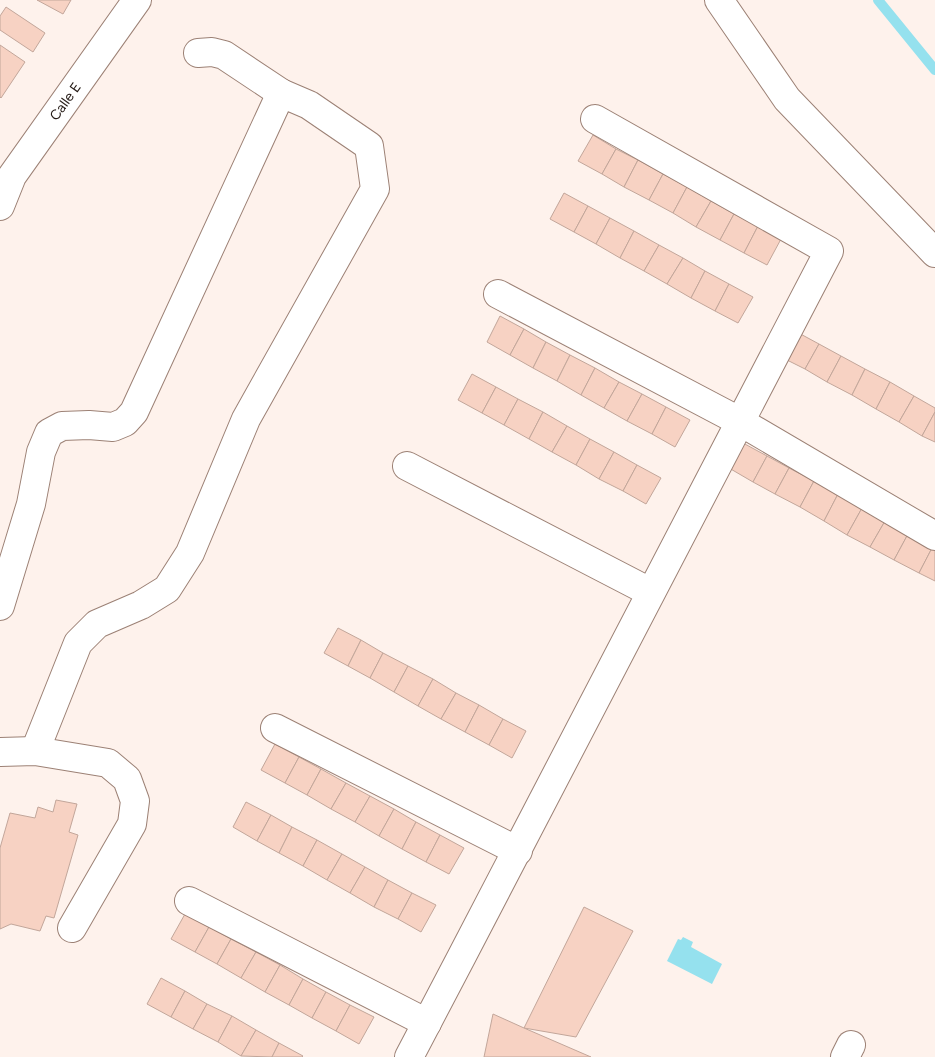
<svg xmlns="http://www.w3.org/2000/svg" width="935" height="1057" viewBox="0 0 935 1057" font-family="Figtree,sans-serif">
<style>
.water{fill:#95e1ee}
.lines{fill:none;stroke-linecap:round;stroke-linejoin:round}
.stream{stroke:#95e1ee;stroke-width:10}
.building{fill:#f7d2c3;stroke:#c2a69a}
.minor-casing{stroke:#9c8175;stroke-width:30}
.minor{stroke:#fff;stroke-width:28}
.labels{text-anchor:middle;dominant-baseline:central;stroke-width:5;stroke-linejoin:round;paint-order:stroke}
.street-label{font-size:14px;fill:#241a15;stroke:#fff}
</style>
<rect width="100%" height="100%" fill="#fef2ec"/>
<!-- water -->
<path class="water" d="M 683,937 L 693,942 L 691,947 L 722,964 L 712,984 L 667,961 L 678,939 L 681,940 Z"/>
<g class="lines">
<!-- stream -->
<path class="stream" d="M 878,0 L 935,70"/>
</g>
<!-- building -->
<g class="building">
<path d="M 37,0 L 71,0 L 63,14 Z"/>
<path d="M 6,7 L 45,33 L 33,52 L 0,30 L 0,16 Z"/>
<path d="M 0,45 L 25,62 L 1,98 L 0,97 Z"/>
<path d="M 593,135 L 616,149 L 602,174 L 578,161 Z"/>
<path d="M 616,149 L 638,160 L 624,187 L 602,174 Z"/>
<path d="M 638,160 L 663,174 L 649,200 L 624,187 Z"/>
<path d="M 663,174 L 687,187 L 673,213 L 649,200 Z"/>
<path d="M 687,187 L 711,201 L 696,227 L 673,213 Z"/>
<path d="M 564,193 L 588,206 L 574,232 L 550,219 Z"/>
<path d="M 711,201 L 734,214 L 720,240 L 696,227 Z"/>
<path d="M 588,206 L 610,218 L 596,244 L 574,232 Z"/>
<path d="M 734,214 L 758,226 L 744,253 L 720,240 Z"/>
<path d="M 610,218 L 634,231 L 620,258 L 596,244 Z"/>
<path d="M 758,226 L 781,239 L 767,265 L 744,253 Z"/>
<path d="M 634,231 L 659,245 L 644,271 L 620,258 Z"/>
<path d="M 659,245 L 683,258 L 667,284 L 644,271 Z"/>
<path d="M 683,258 L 705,271 L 691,298 L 667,284 Z"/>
<path d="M 705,271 L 729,284 L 715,311 L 691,298 Z"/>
<path d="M 729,284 L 753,297 L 738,323 L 715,311 Z"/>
<path d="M 500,316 L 524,329 L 510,355 L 487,342 Z"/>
<path d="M 524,329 L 546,342 L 533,368 L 510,355 Z"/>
<path d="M 795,331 L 819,344 L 805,369 L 781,357 Z"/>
<path d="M 546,342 L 570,355 L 557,381 L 533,368 Z"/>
<path d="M 819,344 L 841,356 L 827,382 L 805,369 Z"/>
<path d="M 570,355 L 595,368 L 581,395 L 557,381 Z"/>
<path d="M 841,356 L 865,369 L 852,395 L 827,382 Z"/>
<path d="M 595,368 L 619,382 L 604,408 L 581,395 Z"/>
<path d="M 865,369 L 890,382 L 876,409 L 852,395 Z"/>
<path d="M 472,374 L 496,387 L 482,413 L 458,400 Z"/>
<path d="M 619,382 L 642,394 L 627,421 L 604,408 Z"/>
<path d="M 890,382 L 914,396 L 899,422 L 876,409 Z"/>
<path d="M 496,387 L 518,399 L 504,425 L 482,413 Z"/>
<path d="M 642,394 L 666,407 L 652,434 L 627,421 Z"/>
<path d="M 914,396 L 935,408 L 935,412 L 922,436 L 899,422 Z"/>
<path d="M 518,399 L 543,412 L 529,439 L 504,425 Z"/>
<path d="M 666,407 L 690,420 L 675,447 L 652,434 Z"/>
<path d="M 543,412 L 567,426 L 552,452 L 529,439 Z"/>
<path d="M 935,412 L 935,442 L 922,436 Z"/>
<path d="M 567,426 L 590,439 L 576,465 L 552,452 Z"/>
<path d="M 590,439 L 614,452 L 599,479 L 576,465 Z"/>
<path d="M 743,443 L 767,456 L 753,482 L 729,468 Z"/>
<path d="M 614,452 L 637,465 L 623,491 L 599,479 Z"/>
<path d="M 767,456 L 789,468 L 775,494 L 753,482 Z"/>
<path d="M 637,465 L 661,478 L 646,504 L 623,491 Z"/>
<path d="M 789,468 L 814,481 L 800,507 L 775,494 Z"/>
<path d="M 814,481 L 838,494 L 824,521 L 800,507 Z"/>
<path d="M 838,494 L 862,508 L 847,535 L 824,521 Z"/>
<path d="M 862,508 L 885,521 L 870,547 L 847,535 Z"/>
<path d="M 885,521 L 908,534 L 894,560 L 870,547 Z"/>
<path d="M 908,534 L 932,548 L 919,573 L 894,560 Z"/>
<path d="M 932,548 L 935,549 L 935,581 L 919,573 Z"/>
<path d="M 338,628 L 361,640 L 348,666 L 324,653 Z"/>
<path d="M 361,640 L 383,653 L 370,678 L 348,666 Z"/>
<path d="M 383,653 L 408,666 L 394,692 L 370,678 Z"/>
<path d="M 408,666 L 433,679 L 418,706 L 394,692 Z"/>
<path d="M 433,679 L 456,693 L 441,719 L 418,706 Z"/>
<path d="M 456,693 L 479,705 L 465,732 L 441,719 Z"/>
<path d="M 479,705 L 503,719 L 489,745 L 465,732 Z"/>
<path d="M 503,719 L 526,731 L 512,758 L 489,745 Z"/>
<path d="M 275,744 L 299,757 L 285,783 L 261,770 Z"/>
<path d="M 299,757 L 321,769 L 307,795 L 285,783 Z"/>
<path d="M 321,769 L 346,783 L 331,809 L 307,795 Z"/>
<path d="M 346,783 L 370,796 L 355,822 L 331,809 Z"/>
<path d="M 370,796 L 394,809 L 379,836 L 355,822 Z"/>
<path d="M 56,800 L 77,804 L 69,832 L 78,835 L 54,918 L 46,916 L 40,931 L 11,924 L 0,929 L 0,848 L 10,813 L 35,818 L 38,807 L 53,812 Z"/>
<path d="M 246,802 L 271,815 L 257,841 L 233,827 Z"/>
<path d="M 394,809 L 416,822 L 402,849 L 379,836 Z"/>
<path d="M 271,815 L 292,827 L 279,853 L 257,841 Z"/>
<path d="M 416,822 L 440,835 L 426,862 L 402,849 Z"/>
<path d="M 292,827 L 317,840 L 303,866 L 279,853 Z"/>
<path d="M 440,835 L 464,848 L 449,874 L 426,862 Z"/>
<path d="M 317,840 L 342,854 L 327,880 L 303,866 Z"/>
<path d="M 342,854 L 365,867 L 350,893 L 327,880 Z"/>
<path d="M 365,867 L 388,880 L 374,907 L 350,893 Z"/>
<path d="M 388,880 L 412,893 L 398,919 L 374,907 Z"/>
<path d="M 412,893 L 436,905 L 421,932 L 398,919 Z"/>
<path d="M 584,907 L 633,931 L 576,1037 L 524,1028 Z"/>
<path d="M 185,914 L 209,927 L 195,952 L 171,939 Z"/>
<path d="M 209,927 L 231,939 L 217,964 L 195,952 Z"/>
<path d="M 231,939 L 256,952 L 241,978 L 217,964 Z"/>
<path d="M 256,952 L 280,965 L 265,992 L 241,978 Z"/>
<path d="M 280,965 L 303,979 L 289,1005 L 265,992 Z"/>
<path d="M 161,978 L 185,991 L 171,1017 L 147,1004 Z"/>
<path d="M 303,979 L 326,992 L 312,1018 L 289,1005 Z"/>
<path d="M 185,991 L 207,1004 L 193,1029 L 171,1017 Z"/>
<path d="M 326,992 L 350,1005 L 336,1031 L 312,1018 Z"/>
<path d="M 207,1004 L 232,1016 L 218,1042 L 193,1029 Z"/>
<path d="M 350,1005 L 374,1017 L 359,1044 L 336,1031 Z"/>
<path d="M 493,1014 L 524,1028 L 591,1057 L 484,1057 Z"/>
<path d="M 232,1016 L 256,1030 L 241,1056 L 218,1042 Z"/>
<path d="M 256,1030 L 279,1043 L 272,1057 L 241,1056 Z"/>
<path d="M 279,1043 L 303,1056 L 302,1057 L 272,1057 Z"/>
</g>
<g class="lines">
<defs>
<g id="minor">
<path d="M 719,0 L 787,99 L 935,253"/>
<path d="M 198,53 L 212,52 L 224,55 L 281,93"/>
<path id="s1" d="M 0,206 L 12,176 L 137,0"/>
<path d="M 498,294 L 739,421 L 935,536"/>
<path d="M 407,466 L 650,592"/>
<path d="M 0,606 L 31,504 L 41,452 L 49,433 L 62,426 L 89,425 L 113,427 L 125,422 L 134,412 L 281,93 L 309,105 L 369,146 L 375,189 L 246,419 L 190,553 L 167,589 L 141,605 L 97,624 L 78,643 L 35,751"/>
<path d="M 275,728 L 518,851"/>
<path d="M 0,752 L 35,751 L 108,763 L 127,779 L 135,801 L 132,824 L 72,928"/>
<path d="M 189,901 L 427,1023"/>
<path d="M 409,1057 C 550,789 687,519 829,251 L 595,119"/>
<path d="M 845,1057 L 851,1045"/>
</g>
</defs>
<!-- minor casing -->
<use href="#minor" class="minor-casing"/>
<!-- minor -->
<use href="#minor" class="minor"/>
</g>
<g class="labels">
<!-- street labels -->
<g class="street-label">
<text stroke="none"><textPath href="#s1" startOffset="124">Calle E</textPath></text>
</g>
</g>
</svg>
